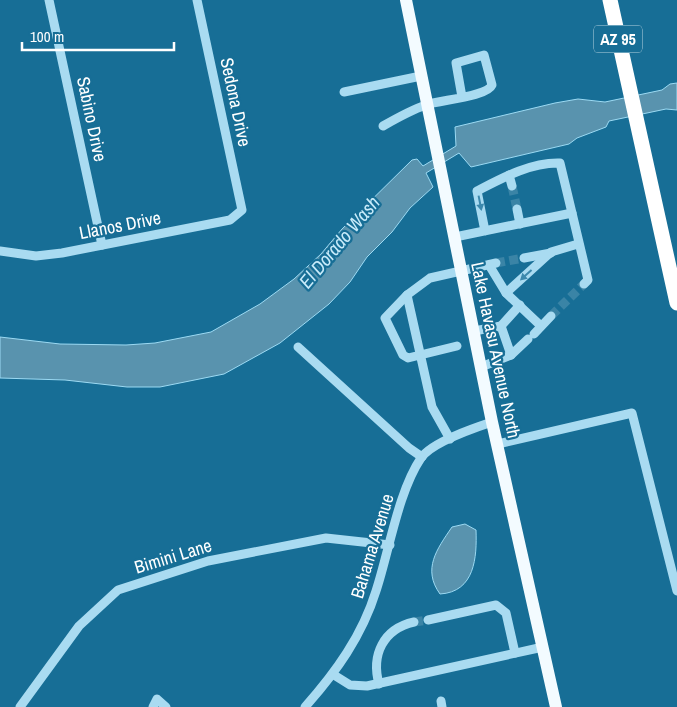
<svg xmlns="http://www.w3.org/2000/svg" width="677" height="707" viewBox="0 0 677 707" font-family="'Archivo Narrow',sans-serif">
<style>
.water{fill:#5993ae;stroke:#9cdaf3}
.lines{fill:none;stroke-linecap:round;stroke-linejoin:round}
.minor-tunnel{stroke:#3a84a6;stroke-width:9;stroke-dasharray:9 4.5;stroke-linecap:butt}
.minor{stroke:#a9dbf1;stroke-width:9}
.major{stroke:#f3fbff;stroke-width:12}
.highway{stroke:#fff;stroke-width:15}
.oneway{fill:#3c89ad}
.labels{text-anchor:middle;dominant-baseline:central;stroke-width:4.5;stroke-linejoin:round;paint-order:stroke}
.shield{fill:#176e96;stroke:#b9d4e0;stroke-width:1}
.shield-label{font-size:16px;font-weight:bold;fill:#fff}
.street-label{font-size:18px;fill:#fff;stroke:#176e96}
.water-label{font-size:19px;font-style:italic;fill:#c8ebfa;stroke:#176e96}
</style>
<rect width="100%" height="100%" fill="#176e96"/>
<!-- water -->
<g class="water">
<path d="M 677,83 L 677,110 L 666,109 L 609,121 L 606,127 L 577,138 L 569,144 L 471,167 L 459,153 L 426,173 L 433,187 L 410,208 L 392,232 L 367,257 L 350,282 L 329,304 L 280,343 L 224,374 L 160,387 L 127,387 L 65,380 L 0,378 L 0,337 L 60,344 L 126,345 L 155,343 L 211,332 L 260,304 L 294,279 L 321,254 L 342,229 L 412,160 L 417,159 L 423,166 L 456,146 L 455,127 L 555,103 L 578,99 L 605,102 L 662,90 L 670,84 Z"/>
<path d="M 465,524 L 476,530 C 477,557 475,592 440,594 C 422,569 437,549 452,527 Z"/>
</g>
<g class="lines">
<!-- minor-tunnel -->
<g class="minor-tunnel">
<path d="M 512,186 L 517,209"/>
<path d="M 496,263 L 524,258"/>
<path d="M 551,316 L 584,284"/>
<path d="M 414,622 L 428,620"/>
</g>
<!-- minor -->
<g class="minor">
<path d="M 49,0 L 102,245"/>
<path d="M 344,92 L 421,76"/>
<path d="M 383,126 C 397,118 411,110 426,105 C 439,100 487,97 492,85 L 484,55 L 456,63 L 462,97"/>
<path d="M 509,175 L 512,186"/>
<path d="M 517,209 L 520,224"/>
<path d="M 572,213 L 588,280 L 584,284"/>
<path d="M 455,237 L 572,213 L 560,163 C 531,162 502,178 477,191 L 485,231"/>
<path d="M 0,251 L 36,256 L 62,253 L 230,220 L 242,210 L 197,0"/>
<path d="M 524,258 L 551,253"/>
<path d="M 489,265 L 506,293 L 541,326"/>
<path d="M 506,293 L 551,252 L 578,244"/>
<path d="M 407,295 L 385,318 L 403,355 L 408,358 L 457,346"/>
<path d="M 501,326 L 520,305"/>
<path d="M 474,331 L 501,326 L 511,355"/>
<path d="M 534,334 L 551,316"/>
<path d="M 298,347 L 409,448 L 422,457"/>
<path d="M 481,367 L 511,355 L 528,339"/>
<path d="M 450,439 L 432,407 L 407,295 L 430,278 L 496,263"/>
<path d="M 498,444 L 632,413 L 677,591"/>
<path d="M 428,620 L 496,605 L 506,613 L 515,653"/>
<path d="M 334,675 L 350,685 L 367,686 L 543,647"/>
<path d="M 379,684 C 371,655 383,629 414,622"/>
<path d="M 441,701 L 442,707"/>
<path d="M 20,707 L 79,626 L 118,590 L 208,561 L 326,538 L 390,545"/>
<path d="M 153,707 L 157,699 L 166,707"/>
<path d="M 305,707 C 336,672 362,636 376,591 C 389,552 398,492 421,458 C 432,442 474,428 492,422"/>
</g>
<!-- major -->
<path class="major" d="M 406,0 L 492,422 L 556,707"/>
<!-- highway -->
<path class="highway" d="M 610,0 L 677,303"/>
</g>
<!-- one-way arrows -->
<defs><path id="oneway-solid" d="M-6-.8H1V-3.2L6.5 0L1 3.2V.8H-6Z" transform="scale(1.25)"/></defs>
<g class="oneway">
<use href="#oneway-solid" transform="translate(480 203) rotate(79)"/>
<use href="#oneway-solid" transform="translate(526 275) rotate(138)"/>
</g>
<g class="labels">
<!-- shield labels -->
<rect class="shield" x="594" y="25.5" width="48" height="27" rx="4"/>
<g class="shield-label">
<text x="618" y="39">AZ 95</text>
</g>
<!-- street labels -->
<g class="street-label">
<text transform="translate(236 102) rotate(78)">Sedona Drive</text>
<text transform="translate(92 119) rotate(78)">Sabino Drive</text>
<text transform="translate(120 225) rotate(-11)">Llanos Drive</text>
<text transform="translate(496 350) rotate(78)">Lake Havasu Avenue North</text>
<text transform="translate(372 546) rotate(-73)">Bahama Avenue</text>
<text transform="translate(173 556) rotate(-17)">Bimini Lane</text>
</g>
<!-- water labels -->
<g class="water-label">
<text transform="translate(339 242) rotate(-50)">El Dorado Wash</text>
</g>
</g>
<!-- scale -->
<path d="M22 42v8h152v-8" fill="none" stroke="#ffffff" stroke-width="2.5"/>
<text x="30" y="42" font-size="15" fill="#ffffff" stroke="#176e96" stroke-width="4" paint-order="stroke">100 m</text>
</svg>
